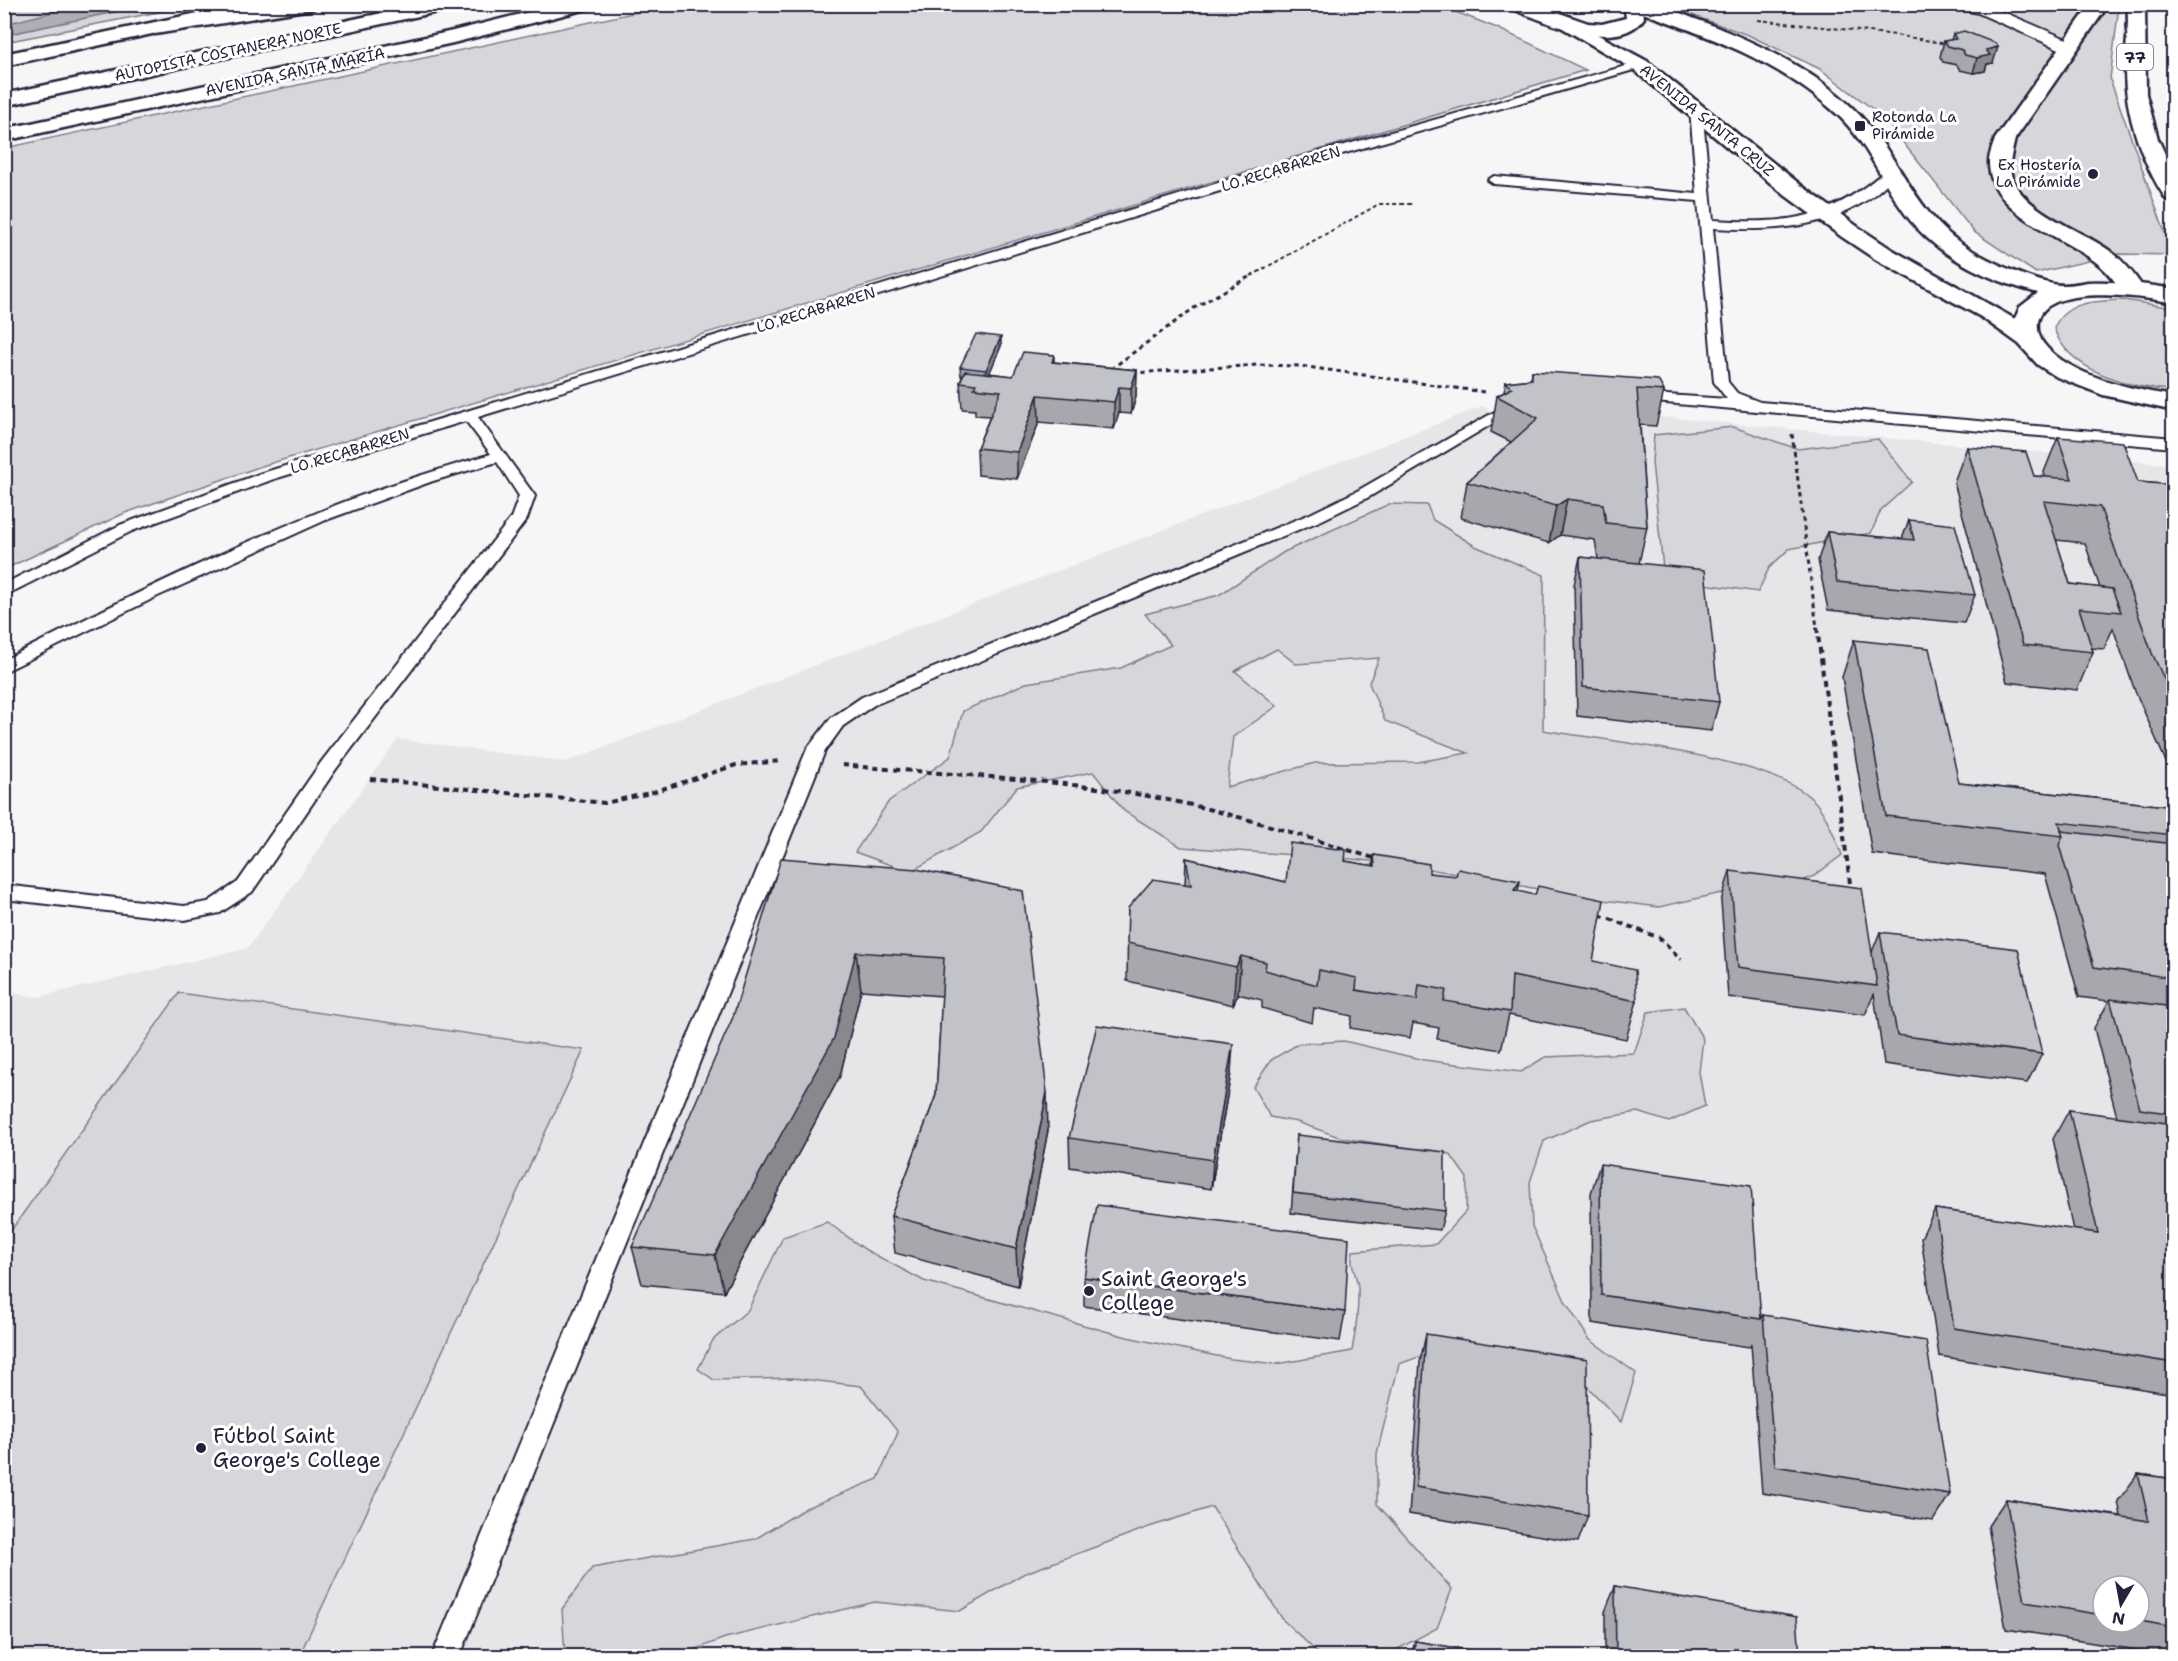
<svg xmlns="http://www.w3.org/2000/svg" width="2178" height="1661" viewBox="0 0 2178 1661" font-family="'Shantell Sans',sans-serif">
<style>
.built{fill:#e6e6e9;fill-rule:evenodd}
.green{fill:#d7d7db;stroke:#7c7c8b;stroke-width:1.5;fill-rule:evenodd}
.water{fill:#aeaeb7;stroke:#767685;stroke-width:1.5}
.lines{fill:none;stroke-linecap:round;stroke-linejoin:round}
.service-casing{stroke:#22223b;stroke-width:4}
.pedestrian-casing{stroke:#22223b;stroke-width:4}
.minor-casing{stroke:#22223b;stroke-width:5}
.tertiary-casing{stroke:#22223b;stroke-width:5}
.secondary-casing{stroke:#22223b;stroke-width:5}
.motorway-casing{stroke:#22223b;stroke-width:5}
.path-far2{stroke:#22223b;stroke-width:2;stroke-dasharray:4 3;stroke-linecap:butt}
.path-far1{stroke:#22223b;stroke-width:3;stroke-dasharray:4.5 4;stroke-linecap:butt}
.path{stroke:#22223b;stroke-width:4;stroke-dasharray:6 4.5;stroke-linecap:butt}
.service{fill:#fff;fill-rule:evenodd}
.pedestrian{fill:#fff;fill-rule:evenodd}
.minor{fill:#fff;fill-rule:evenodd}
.tertiary{fill:#fff;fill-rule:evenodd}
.secondary{fill:#fff;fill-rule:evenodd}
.motorway{fill:#fff;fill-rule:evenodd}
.wall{fill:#a7a7ad;stroke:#22223b;stroke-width:1.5;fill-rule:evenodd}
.shaded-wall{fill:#88888d;stroke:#22223b;stroke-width:1.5}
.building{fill:#c2c2c9;stroke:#22223b;stroke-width:1.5}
.poi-dot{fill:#22223b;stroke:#fff;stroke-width:2}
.labels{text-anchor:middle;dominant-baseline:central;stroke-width:6;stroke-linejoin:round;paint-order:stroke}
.far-street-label{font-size:15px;fill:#22223b;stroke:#fff}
.far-poi-label{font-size:15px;fill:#22223b;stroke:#fff;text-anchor:start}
.shield{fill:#fff;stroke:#646476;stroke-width:1.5}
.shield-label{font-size:16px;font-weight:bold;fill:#22223b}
.near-poi-label{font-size:21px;fill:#22223b;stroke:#fff;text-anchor:start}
</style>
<rect width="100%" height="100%" fill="#f6f6f7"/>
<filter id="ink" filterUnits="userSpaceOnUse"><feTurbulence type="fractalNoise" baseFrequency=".0167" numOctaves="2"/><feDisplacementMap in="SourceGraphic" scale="12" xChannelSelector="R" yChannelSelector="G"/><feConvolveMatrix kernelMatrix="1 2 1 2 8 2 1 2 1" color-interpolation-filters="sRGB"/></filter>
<g filter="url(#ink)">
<!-- built -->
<path class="built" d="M 1534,405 L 2173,465 L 2173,1656 L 5,1656 L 5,992 L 38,997 L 248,948 L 398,739 L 566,762 L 1483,406 L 1536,445 ZM 2103,1586 L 2139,1586 L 2139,1622 L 2103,1622 Z"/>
<!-- green -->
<g class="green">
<path d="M 5,5 L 194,5 L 5,42 Z"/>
<path d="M 670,5 L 1438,5 L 1497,28 L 1586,70 L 262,466 L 125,513 L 5,569 L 5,148 Z"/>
<path d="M 1663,5 L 2119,5 L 2110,79 L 2173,255 L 2119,254 L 2036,273 L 1974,232 L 1882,116 L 1820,69 L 1748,35 Z"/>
<path d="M 2124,300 L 2173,308 L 2173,390 C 2132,389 2067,371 2054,328 C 2066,300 2097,301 2124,300 Z"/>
<path d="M 1733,427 L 1798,449 L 1878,439 L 1912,482 L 1881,510 L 1871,533 L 1789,549 L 1769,568 L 1758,592 L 1664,578 L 1652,462 L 1654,435 Z"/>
<path d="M 1389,504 L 1427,505 L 1433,520 L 1475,546 L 1544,575 L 1543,730 C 1606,741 1769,757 1812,799 C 1827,813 1834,836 1842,855 L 1814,876 L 1788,887 L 1726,892 L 1659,907 L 1587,898 L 1413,866 L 1352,859 L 1181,847 L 1124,811 L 1093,772 L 1017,787 L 981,832 L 910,872 L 855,852 L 889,801 L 950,757 L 963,711 L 1026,683 L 1121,668 L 1171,645 L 1145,614 L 1219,595 L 1284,552 ZM 1277,649 L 1296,664 L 1379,658 L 1369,683 L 1385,721 L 1468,753 L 1418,762 L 1315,763 L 1227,787 L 1233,737 L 1277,706 L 1235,671 Z"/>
<path d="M 179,993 L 584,1050 L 299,1656 L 5,1656 L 5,1239 Z"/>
<path d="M 1684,1007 L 1703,1039 L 1699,1072 L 1705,1106 L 1669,1122 L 1638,1112 L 1591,1120 L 1544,1141 L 1530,1182 L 1532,1226 L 1566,1303 L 1589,1339 L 1636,1373 L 1621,1422 L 1566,1364 L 1432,1352 L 1399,1364 L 1377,1453 L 1377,1504 L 1452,1589 L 1437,1628 L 1392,1652 L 1390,1656 L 1321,1656 L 1283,1620 L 1212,1507 L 1146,1528 L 1023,1574 L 960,1611 L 875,1602 L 725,1638 L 678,1656 L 565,1656 L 562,1609 L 592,1568 L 755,1539 L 806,1508 L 878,1479 L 898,1432 L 861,1386 L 793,1378 L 714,1380 L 698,1369 L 713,1340 L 748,1310 L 783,1237 L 827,1222 L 866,1250 L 924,1281 L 1127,1337 L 1231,1359 L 1277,1364 L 1352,1351 C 1356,1329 1359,1310 1358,1288 C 1357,1274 1349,1265 1353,1251 L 1436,1244 L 1466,1211 L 1467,1178 L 1450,1154 L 1342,1138 L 1297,1122 L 1270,1117 L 1253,1087 L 1271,1060 L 1298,1044 L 1344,1041 L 1424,1060 L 1521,1072 L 1545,1057 L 1634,1053 L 1648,1012 Z"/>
</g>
<!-- water -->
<path class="water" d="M 80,5 L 148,5 L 5,35 L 5,24 Z"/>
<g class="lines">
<defs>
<g id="service">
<path d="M 1640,62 L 1646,65 L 1644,67 L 1335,156 L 478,417 L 535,496 L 527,519 L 336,769 L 252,892 L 220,913 L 184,920 L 4,899 L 4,885 L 184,906 L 208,902 L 238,882 L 322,761 L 511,518 L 519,496 L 497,462 L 433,481 L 326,520 L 158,596 L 4,672 L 4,660 C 106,608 208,557 314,514 C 371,490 431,472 491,454 L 466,421 L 274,479 L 132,531 L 4,596 L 4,584 L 120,525 L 262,473 L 1327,150 Z"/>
<path d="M 1696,105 L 1702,109 L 1713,220 C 1788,224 1829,221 1887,169 L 1895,169 L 1897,172 C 1853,228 1779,232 1713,228 L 1728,382 L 1737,393 L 1760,402 L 2174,438 L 2174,448 L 1632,400 L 1630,397 L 1632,394 L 1637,393 L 1727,399 L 1714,382 L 1698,201 L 1494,184 L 1488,180 L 1494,176 L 1697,194 L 1690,109 Z"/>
<path d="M 1517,399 L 1524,403 L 1522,406 L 1369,497 L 1322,520 L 874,705 L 843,726 L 825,751 L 460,1656 L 432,1656 L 807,749 L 831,718 L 862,697 L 1310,514 L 1357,491 Z"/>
</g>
<path id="pedestrian" d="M 1950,4 L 1989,6 L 2076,43 L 2078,47 L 2070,52 L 2064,51 L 1978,13 L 1952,7 Z"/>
<path id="minor" d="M 2091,4 L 2109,4 L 2015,139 C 2012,153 2007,166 2013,180 C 2026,212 2083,231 2110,251 C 2124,261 2134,274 2144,289 L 2140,294 L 2124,294 C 2115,281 2106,269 2093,260 C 2060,236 1988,211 1989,162 C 1989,154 1993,146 1995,139 Z"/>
<path id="tertiary" d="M 1626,4 C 1635,4 1645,3 1654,5 C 1669,7 1686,16 1701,21 C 1765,46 1832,77 1875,133 C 1907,175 1921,218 1968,248 C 1988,261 2041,286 2065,285 C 2072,285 2080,283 2088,282 C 2116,281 2145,284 2174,289 L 2174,303 C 2145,297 2044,282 2038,322 C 2037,329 2039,337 2043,343 C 2068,376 2135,390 2174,396 L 2174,411 L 2103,395 L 2057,377 L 2038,365 L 2019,344 L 1981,317 L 1875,259 L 1842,237 L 1786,196 L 1633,69 L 1561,27 L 1564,23 L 1576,23 L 1647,61 L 1802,186 L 1858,227 L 1891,249 L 2015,319 L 2020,307 L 2038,293 C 1983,279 1930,253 1899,205 C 1879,174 1865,141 1838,115 C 1779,60 1703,34 1629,8 Z"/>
<g id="secondary">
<path d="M 240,4 L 277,4 L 268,9 L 4,66 L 4,54 Z"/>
<path d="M 561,4 L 594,4 L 591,8 L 453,43 L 4,141 L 4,129 L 453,31 Z"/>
<path d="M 1508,4 L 1534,4 L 1588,23 L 1602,24 L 1626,18 L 1624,4 L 1642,4 L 1644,18 C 1622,50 1562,29 1533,17 C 1525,14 1514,11 1508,4 Z"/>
</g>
<g id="motorway">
<path d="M 275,4 L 321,4 L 312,9 L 155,34 L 146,29 L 155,24 Z"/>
<path d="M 424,4 L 460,4 L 451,9 L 4,106 L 4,94 Z"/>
<path d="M 2127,4 L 2145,4 L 2146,94 L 2158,139 L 2174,173 L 2174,200 L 2166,199 C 2142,163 2125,114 2125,70 C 2125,48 2130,27 2127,4 Z"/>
<path d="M 23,125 L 30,127 L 33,131 L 30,135 L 4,140 L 4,128 Z"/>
</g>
</defs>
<!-- service casing -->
<use href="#service" class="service-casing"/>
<!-- pedestrian casing -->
<use href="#pedestrian" class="pedestrian-casing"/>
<!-- minor casing -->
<use href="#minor" class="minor-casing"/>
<!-- tertiary casing -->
<use href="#tertiary" class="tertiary-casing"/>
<!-- secondary casing -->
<use href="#secondary" class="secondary-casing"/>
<!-- motorway casing -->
<use href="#motorway" class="motorway-casing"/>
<!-- path-far2 -->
<g class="path-far2">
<path d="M 1758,20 L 1896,35 L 1947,44"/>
<path d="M 1251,276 L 1379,204 L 1412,204"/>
</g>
<!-- path-far1 -->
<g class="path-far1">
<path d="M 1111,369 L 1194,308 L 1254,274"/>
<path d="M 1133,373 L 1258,365 L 1300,366 L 1484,392"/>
<path d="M 1792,434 L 1817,628"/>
</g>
<!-- path -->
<g class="path">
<path d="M 1817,627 L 1851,891"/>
<path d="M 842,765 C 947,775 1055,778 1158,798 C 1232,812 1305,837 1377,859"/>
<path d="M 370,779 L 605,803 L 650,793 L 736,765 L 781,761"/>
<path d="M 1599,915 L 1660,938 L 1681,960"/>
</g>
<!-- service -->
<use href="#service" class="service"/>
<!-- pedestrian -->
<use href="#pedestrian" class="pedestrian"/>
<!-- minor -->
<use href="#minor" class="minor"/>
<!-- tertiary -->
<use href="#tertiary" class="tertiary"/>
<!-- secondary -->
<use href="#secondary" class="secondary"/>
<!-- motorway -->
<use href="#motorway" class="motorway"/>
</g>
<!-- wall -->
<g class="wall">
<path d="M 1953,34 L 1993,63 L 1987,64 L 1985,71 L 1973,73 L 1960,70 L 1957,65 L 1943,62 L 1940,57 L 1944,41 L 1951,40 Z"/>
<path d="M 1001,346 L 989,373 L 1013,376 L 1054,355 L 1054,362 L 1137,370 L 1136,397 L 1131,414 L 1119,413 L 1114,429 L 1039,422 L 1017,479 L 978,475 L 977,448 L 990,416 L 975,415 L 975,410 L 962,409 L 960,382 L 963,377 L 961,376 L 960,367 Z"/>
<path d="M 1532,371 L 1664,391 L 1656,426 L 1640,425 L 1647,527 L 1639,563 L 1719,702 L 1711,731 L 1577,716 L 1574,585 L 1580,557 L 1598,559 L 1595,540 L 1560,535 L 1549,543 L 1461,518 L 1467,482 L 1511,442 L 1491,432 L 1497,396 L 1504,392 L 1506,382 L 1531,379 Z"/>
<path d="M 2058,437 L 2138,482 L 2174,485 L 2174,780 L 2135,691 L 2113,628 L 2104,649 L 2092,648 L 2093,652 L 2077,690 L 2007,682 L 1954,482 L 1967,447 L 2034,476 L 2045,477 L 2044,472 ZM 2056,540 L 2085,543 L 2100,588 L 2070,584 Z"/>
<path d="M 1909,520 L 1975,595 L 1964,623 L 1828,610 L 1818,560 L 1827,532 L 1902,539 Z"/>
<path d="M 1854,640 L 1959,783 L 2174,807 L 2174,1394 L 1939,1356 L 1921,1238 L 1935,1209 L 2073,1230 L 2053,1139 L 2069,1110 L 2117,1117 L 2094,1028 L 2109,1001 L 2079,997 L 2045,874 L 1872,854 L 1842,677 Z"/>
<path d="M 1374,855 L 1429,873 L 1518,891 L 1593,961 L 1637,1001 L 1626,1039 L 1509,1015 L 1501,1050 L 1437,1039 L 1439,1028 L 1413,1023 L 1410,1038 L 1350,1028 L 1352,1016 L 1314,1008 L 1312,1023 L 1262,1008 L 1262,1000 L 1238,994 L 1233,1005 L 1127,981 L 1128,908 L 1185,884 L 1186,858 L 1286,882 L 1345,861 L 1373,866 Z"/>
<path d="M 916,869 L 1048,1130 L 1018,1286 L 895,1253 L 891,1216 L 936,1095 L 942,996 L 861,990 L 840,1076 L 724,1292 L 642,1284 L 632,1247 Z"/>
<path d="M 1730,871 L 1872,952 L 1880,932 L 2042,1054 L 2027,1083 L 1884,1064 L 1874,994 L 1865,1015 L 1728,997 L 1721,901 Z"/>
<path d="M 1231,1073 L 1211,1189 L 1070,1167 L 1069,1138 Z"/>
<path d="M 1297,1135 L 1445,1211 L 1440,1230 L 1291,1213 Z"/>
<path d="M 1600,1164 L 1761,1318 L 1763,1315 L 1950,1494 L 1933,1521 L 1762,1493 L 1751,1344 L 1749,1347 L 1592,1323 L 1591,1193 Z"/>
<path d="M 1084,1277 L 1345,1312 L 1340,1341 L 1084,1306 Z"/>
<path d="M 1426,1334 L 1588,1515 L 1578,1542 L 1409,1514 L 1420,1362 Z"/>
<path d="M 2138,1474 L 2174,1479 L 2174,1656 L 2006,1629 L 1988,1526 L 2006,1499 L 2121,1516 L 2118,1501 ZM 2103,1586 L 2139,1586 L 2139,1622 L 2103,1622 Z"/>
<path d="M 1615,1586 L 1800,1656 L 1605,1656 L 1605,1612 Z"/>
<path d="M 1415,1641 L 1504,1656 L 1411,1656 Z"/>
</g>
<!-- shaded-wall -->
<g class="shaded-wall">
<path d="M 1998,47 L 1993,63 L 1987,64 L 1985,71 L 1973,73 L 1977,58 L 1986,50 Z"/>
<path d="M 1001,337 L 1001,346 L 987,379 L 986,370 Z"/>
<path d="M 1137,370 L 1136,397 L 1131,414 L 1131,388 Z"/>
<path d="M 1119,387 L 1119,413 L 1114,429 L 1114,402 Z"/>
<path d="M 1038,395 L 1039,422 L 1017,479 L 1017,452 Z"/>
<path d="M 1567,499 L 1560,535 L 1549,543 L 1556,506 Z"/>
<path d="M 1520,881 L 1512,920 L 1514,890 Z"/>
<path d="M 856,952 L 861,990 L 840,1076 L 724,1292 L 715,1255 Z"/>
<path d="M 1241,956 L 1238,994 L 1233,1005 L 1236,967 Z"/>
<path d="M 1233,1044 L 1231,1073 L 1211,1189 L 1213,1160 Z"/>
<path d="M 1047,1092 L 1048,1130 L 1018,1286 L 1016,1249 Z"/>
</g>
<!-- building -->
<g class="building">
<path d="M 1964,31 L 1995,43 L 1998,47 L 1986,50 L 1990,55 L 1977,58 L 1965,55 L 1962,50 L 1948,46 L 1944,41 L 1956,39 L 1953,34 Z"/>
<path d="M 976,334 L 1001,337 L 986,370 L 960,367 Z"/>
<path d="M 1023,352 L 1054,355 L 1052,362 L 1137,370 L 1131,388 L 1119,387 L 1114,402 L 1038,395 L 1017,452 L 977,448 L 1001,391 L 974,388 L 976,384 L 960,382 L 965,371 L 1013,376 Z"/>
<path d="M 1532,371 L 1658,380 L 1664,391 L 1637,389 L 1647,527 L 1606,523 L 1603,504 L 1567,499 L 1556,506 L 1467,482 L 1538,418 L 1497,396 L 1512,388 L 1506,382 L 1532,379 Z"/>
<path d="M 2058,437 L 2123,442 L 2138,482 L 2174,485 L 2174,700 L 2152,653 L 2100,507 L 2044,501 L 2070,584 L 2112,589 L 2121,612 L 2079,608 L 2093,652 L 2023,645 L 1967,447 L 2026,452 L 2034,476 L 2072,479 Z"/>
<path d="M 1909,520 L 1955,525 L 1975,595 L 1837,582 L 1827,532 L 1914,540 Z"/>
<path d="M 1580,557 L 1705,570 L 1719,702 L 1583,687 Z"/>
<path d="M 1854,640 L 1929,648 L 1959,783 L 2174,807 L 2174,835 L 2059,822 L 2063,836 L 1886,816 Z"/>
<path d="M 2061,831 L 2174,844 L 2174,978 L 2094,967 L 2059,845 L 2063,836 Z"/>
<path d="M 1290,843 L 1346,850 L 1345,861 L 1375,866 L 1374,855 L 1429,864 L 1429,873 L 1456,876 L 1458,869 L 1520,881 L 1514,890 L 1535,895 L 1538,886 L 1604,900 L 1593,961 L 1635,970 L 1637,1001 L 1512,976 L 1510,1012 L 1444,1001 L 1446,990 L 1419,985 L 1417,1000 L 1356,990 L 1357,978 L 1319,970 L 1317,985 L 1265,970 L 1266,962 L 1241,956 L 1236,967 L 1127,943 L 1128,908 L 1153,879 L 1191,885 L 1186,858 L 1286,882 Z"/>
<path d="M 781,858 L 916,869 L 1023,891 L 1047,1092 L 1016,1249 L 891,1216 L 936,1095 L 944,958 L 856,952 L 834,1038 L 715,1255 L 632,1247 L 733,1017 Z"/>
<path d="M 1730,871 L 1862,888 L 1877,986 L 1738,967 Z"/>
<path d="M 1880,932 L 2018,949 L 2042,1054 L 1897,1035 Z"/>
<path d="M 2110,999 L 2174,1007 L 2174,1114 L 2140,1109 Z"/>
<path d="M 1097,1025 L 1233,1044 L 1213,1160 L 1069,1138 Z"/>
<path d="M 2069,1110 L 2174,1124 L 2174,1363 L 1954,1328 L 1935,1209 L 2098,1233 Z"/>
<path d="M 1297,1135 L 1445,1152 L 1445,1211 L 1293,1193 Z"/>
<path d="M 1600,1164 L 1751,1186 L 1761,1319 L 1601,1295 Z"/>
<path d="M 1097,1205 L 1349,1238 L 1345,1312 L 1084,1277 Z"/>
<path d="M 1763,1315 L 1926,1341 L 1950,1494 L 1775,1466 Z"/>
<path d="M 1426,1334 L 1587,1359 L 1588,1515 L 1416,1487 Z"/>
<path d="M 2138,1474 L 2174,1479 L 2174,1627 L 2139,1621 L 2139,1586 L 2103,1586 L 2103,1615 L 2025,1602 L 2006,1499 L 2149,1521 Z"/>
<path d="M 1615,1586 L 1797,1617 L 1800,1656 L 1616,1656 Z"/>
<path d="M 1415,1641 L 1504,1656 L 1414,1656 Z"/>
</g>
</g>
<!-- markers -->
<g class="poi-dot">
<rect x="1854" y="120" width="12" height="12" rx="3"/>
<circle cx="2093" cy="174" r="6"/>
<circle cx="1089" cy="1291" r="6"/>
<circle cx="201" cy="1448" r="6"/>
</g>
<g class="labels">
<!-- far-street labels -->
<g class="far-street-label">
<text transform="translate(228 52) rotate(-12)">AUTOPISTA COSTANERA NORTE</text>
<text transform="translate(295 72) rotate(-12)">AVENIDA SANTA MARÍA</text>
<text transform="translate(1707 120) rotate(39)">AVENIDA SANTA CRUZ</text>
<text transform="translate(1281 169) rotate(-17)">LO RECABARREN</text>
<text transform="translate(816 310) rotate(-17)">LO RECABARREN</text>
<text transform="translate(350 451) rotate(-17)">LO RECABARREN</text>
</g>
<!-- far-poi labels -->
<g class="far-poi-label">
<text x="1872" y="117">Rotonda La<tspan x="1872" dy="17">Pirámide</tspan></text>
<text x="2081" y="165" text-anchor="end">Ex Hostería<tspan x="2081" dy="17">La Pirámide</tspan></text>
</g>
<!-- shield labels -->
<rect class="shield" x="2117" y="44" width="36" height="26" rx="4.5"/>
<g class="shield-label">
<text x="2135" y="57">77</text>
</g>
<!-- near-poi labels -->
<g class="near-poi-label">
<text x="1101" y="1279">Saint George's<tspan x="1101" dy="24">College</tspan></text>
<text x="213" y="1436">Fútbol Saint<tspan x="213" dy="24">George's College</tspan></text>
</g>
</g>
<!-- margin -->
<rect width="2178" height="1661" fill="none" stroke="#fff" stroke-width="24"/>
<rect x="12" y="12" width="2154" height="1637" fill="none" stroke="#22223b" stroke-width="2" filter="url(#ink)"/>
<!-- north arrow -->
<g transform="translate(2121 1604) rotate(190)"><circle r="28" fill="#ffffff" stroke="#a7a7b1" stroke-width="1.5"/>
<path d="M0-4.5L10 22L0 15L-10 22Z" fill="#22223b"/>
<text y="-9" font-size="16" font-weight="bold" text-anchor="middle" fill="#22223b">N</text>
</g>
</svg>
